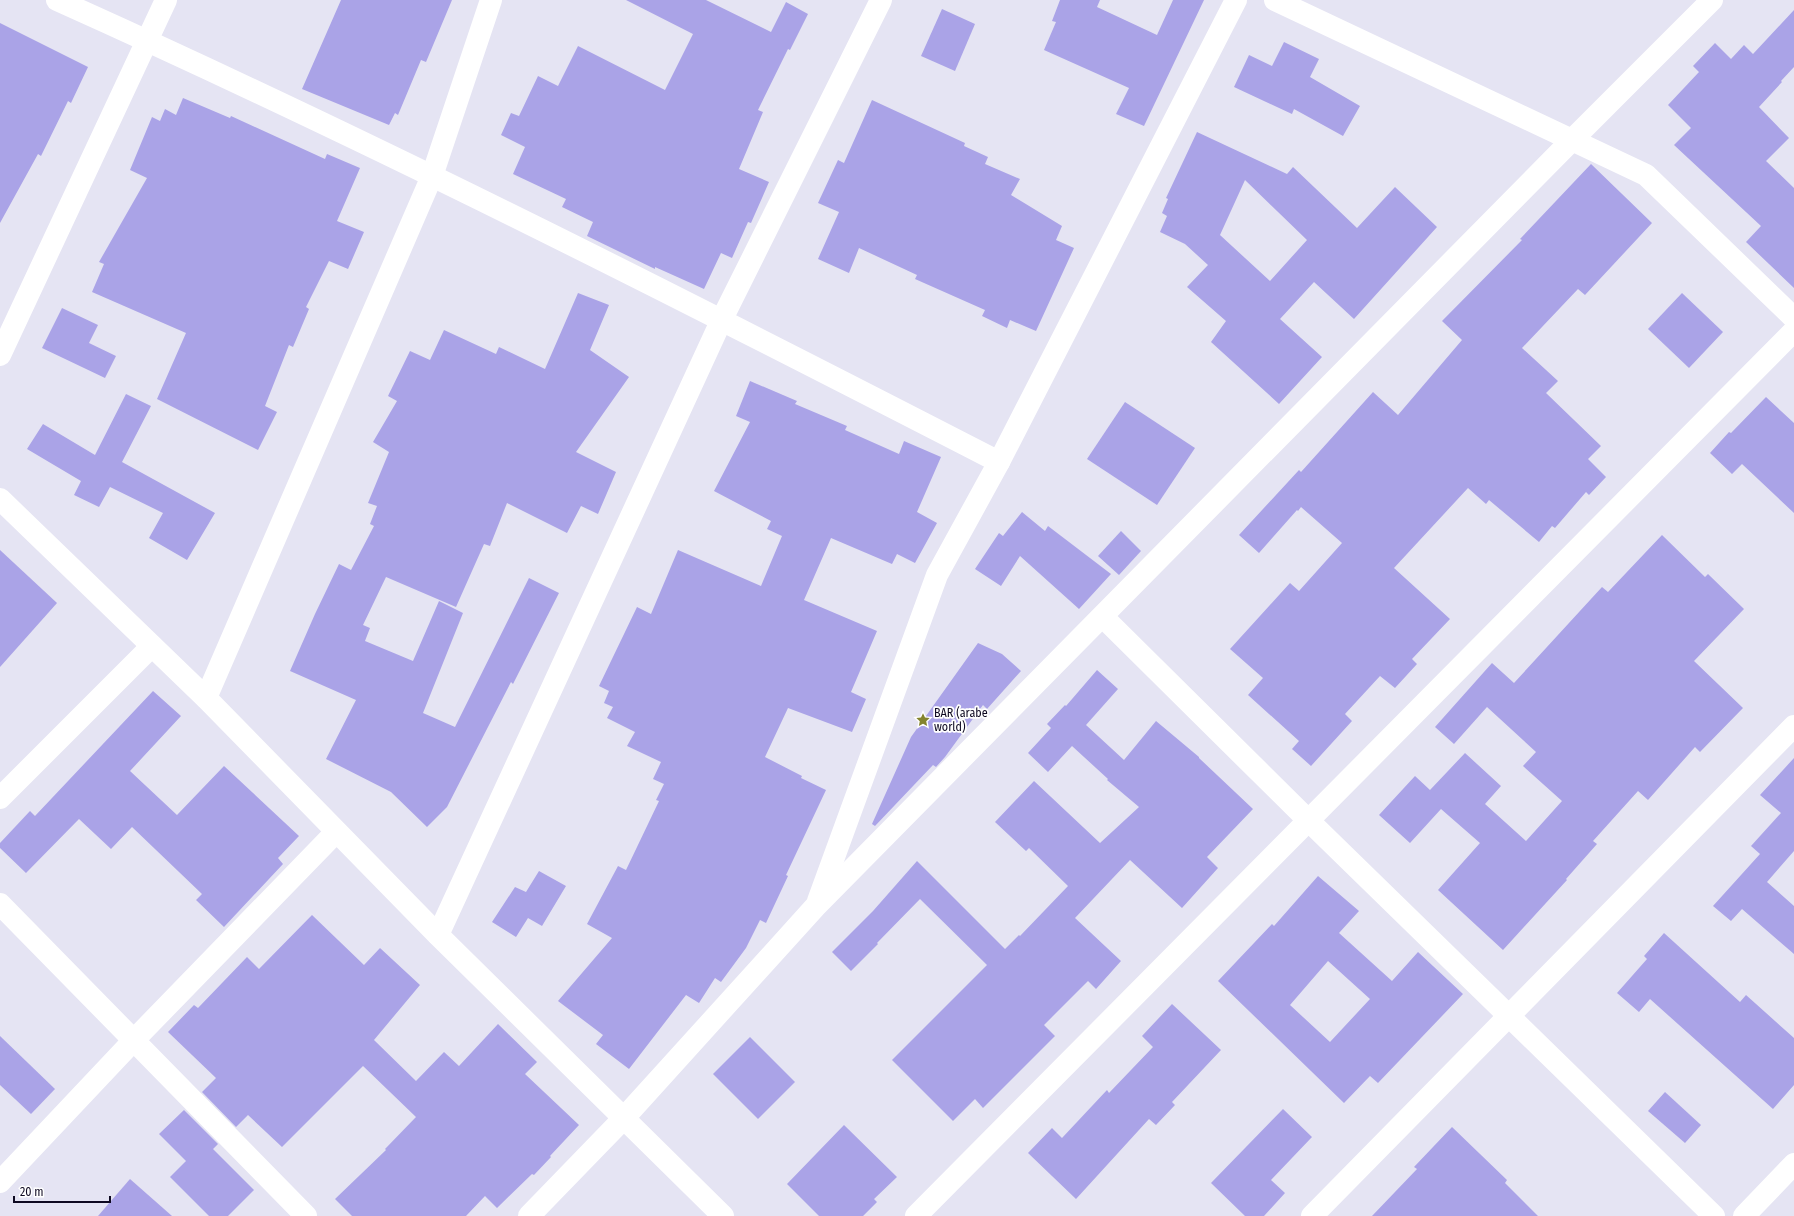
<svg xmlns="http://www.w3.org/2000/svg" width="1794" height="1216" viewBox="0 0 1794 1216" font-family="'Fira Sans Condensed',sans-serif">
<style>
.building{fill:#aaa3e7;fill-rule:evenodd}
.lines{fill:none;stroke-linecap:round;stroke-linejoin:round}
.minor{stroke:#fff;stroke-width:22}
.labels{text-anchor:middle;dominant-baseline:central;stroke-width:3.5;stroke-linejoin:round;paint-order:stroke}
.poi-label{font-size:12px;fill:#0e0921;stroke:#fff;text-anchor:start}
</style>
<rect width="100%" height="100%" fill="#e5e4f3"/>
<!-- building -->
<g class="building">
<path d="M 341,0 L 452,0 L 426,62 L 421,60 L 398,115 L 395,113 L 389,125 L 302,89 Z"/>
<path d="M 626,0 L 706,0 L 771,32 L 786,2 L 808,14 L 790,50 L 788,49 L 758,110 L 763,112 L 739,169 L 769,182 L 751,223 L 748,222 L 732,258 L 721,253 L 704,289 L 655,267 L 655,269 L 587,236 L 593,222 L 562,207 L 566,199 L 513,174 L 525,147 L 501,135 L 511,113 L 519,116 L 538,76 L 558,86 L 578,46 L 665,90 L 693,34 Z"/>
<path d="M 1060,0 L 1100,0 L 1097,7 L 1157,35 L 1173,0 L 1204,0 L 1144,126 L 1116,114 L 1129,88 L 1044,50 L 1056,22 L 1052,21 Z"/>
<path d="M 942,9 L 975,24 L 955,71 L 921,56 Z"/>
<path d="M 1794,10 L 1794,67 L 1781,81 L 1782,82 L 1759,107 L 1789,138 L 1766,161 L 1794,188 L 1794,288 L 1746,242 L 1761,226 L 1674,145 L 1691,128 L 1668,105 L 1699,72 L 1693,66 L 1715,43 L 1731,59 L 1744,45 L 1753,54 Z"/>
<path d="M 0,23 L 88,67 L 71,103 L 68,101 L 41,156 L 38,154 L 0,223 Z"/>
<path d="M 1284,42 L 1319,59 L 1310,77 L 1360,106 L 1343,136 L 1294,109 L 1292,114 L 1234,87 L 1249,55 L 1272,66 Z"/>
<path d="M 183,98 L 230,118 L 231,116 L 325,159 L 327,154 L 360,168 L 337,221 L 364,232 L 348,269 L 329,261 L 306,307 L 309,309 L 293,347 L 289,345 L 265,406 L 277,412 L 258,450 L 157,399 L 186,333 L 92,292 L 104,264 L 99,262 L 147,178 L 130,170 L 152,117 L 160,121 L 165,109 L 176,115 Z"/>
<path d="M 872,100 L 965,143 L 964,146 L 988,157 L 985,164 L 1020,179 L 1011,195 L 1062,226 L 1056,240 L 1074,248 L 1036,331 L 1010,320 L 1007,328 L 982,316 L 985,310 L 915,279 L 917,275 L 859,248 L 849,273 L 818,259 L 839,212 L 818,203 L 838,160 L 844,163 Z"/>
<path d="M 1197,132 L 1287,174 L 1293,167 L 1357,228 L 1395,187 L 1437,227 L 1354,319 L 1314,282 L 1280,319 L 1322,357 L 1279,404 L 1211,342 L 1226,321 L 1187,287 L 1208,265 L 1185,244 L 1160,232 L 1167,216 L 1162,213 L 1168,199 L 1166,198 ZM 1245,180 L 1307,240 L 1270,281 L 1220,235 Z"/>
<path d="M 1591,164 L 1652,223 L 1585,295 L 1578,289 L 1522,348 L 1558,381 L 1546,393 L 1601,446 L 1588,459 L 1606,477 L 1589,495 L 1586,492 L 1555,528 L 1552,526 L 1539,542 L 1489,500 L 1486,504 L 1468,488 L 1394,568 L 1450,619 L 1412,659 L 1417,664 L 1395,688 L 1380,676 L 1345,714 L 1352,721 L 1311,766 L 1292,749 L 1299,741 L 1248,695 L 1263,678 L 1230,649 L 1290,583 L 1299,591 L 1342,543 L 1301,507 L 1298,511 L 1297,510 L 1259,553 L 1239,535 L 1299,470 L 1301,472 L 1373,392 L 1398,415 L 1462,340 L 1442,321 L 1522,240 L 1520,239 Z"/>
<path d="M 578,293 L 609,305 L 590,350 L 629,377 L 576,452 L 616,472 L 598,514 L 581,506 L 567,533 L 507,503 L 490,546 L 484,544 L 456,607 L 386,577 L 363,625 L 370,628 L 365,641 L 413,661 L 439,601 L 463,613 L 423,713 L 455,727 L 529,578 L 559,593 L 513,684 L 511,682 L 447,807 L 427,827 L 391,792 L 326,759 L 356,700 L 290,671 L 315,614 L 339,564 L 351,570 L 374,526 L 370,524 L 377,506 L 368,503 L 389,452 L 373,442 L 397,401 L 388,396 L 410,351 L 430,360 L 444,330 L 496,354 L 499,347 L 545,369 Z"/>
<path d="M 1682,293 L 1723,332 L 1689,368 L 1648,329 Z"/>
<path d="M 62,308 L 98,325 L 89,343 L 116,356 L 105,378 L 42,348 Z"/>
<path d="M 750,381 L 797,401 L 795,404 L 847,426 L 845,430 L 899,454 L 904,441 L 941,457 L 917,512 L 937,523 L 915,563 L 897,554 L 892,564 L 831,538 L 804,600 L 877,631 L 851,692 L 866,699 L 852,732 L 788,708 L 765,757 L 802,776 L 801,778 L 826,790 L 786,875 L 788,876 L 766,923 L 760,920 L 746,948 L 721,982 L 715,978 L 699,1003 L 686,995 L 629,1069 L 596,1044 L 603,1035 L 558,1001 L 612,938 L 587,924 L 618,866 L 626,870 L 659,801 L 656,800 L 664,784 L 653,779 L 661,762 L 627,746 L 635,732 L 607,718 L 613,707 L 604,703 L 609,691 L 599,686 L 637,607 L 651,614 L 678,550 L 761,586 L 782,536 L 767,529 L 771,521 L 714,491 L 750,422 L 736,416 Z"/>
<path d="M 126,394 L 151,406 L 122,462 L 215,513 L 187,560 L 149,538 L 163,513 L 110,487 L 99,507 L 74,495 L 81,481 L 27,449 L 43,424 L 95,455 Z"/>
<path d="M 1766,397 L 1794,423 L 1794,513 L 1742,464 L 1732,474 L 1710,453 L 1729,432 L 1731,433 Z"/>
<path d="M 1125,402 L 1195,448 L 1157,505 L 1087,459 Z"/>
<path d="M 1022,512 L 1045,531 L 1048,526 L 1111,574 L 1079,609 L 1020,556 L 1001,586 L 975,569 L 999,533 L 1003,536 Z"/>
<path d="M 1121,531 L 1141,551 L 1119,575 L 1098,556 Z"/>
<path d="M 1662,535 L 1705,577 L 1708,574 L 1744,609 L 1694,661 L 1743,708 L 1700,752 L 1695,747 L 1648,800 L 1638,791 L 1593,841 L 1597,844 L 1566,879 L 1567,880 L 1503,950 L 1438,890 L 1480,843 L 1441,809 L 1410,843 L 1379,815 L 1415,776 L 1430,790 L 1465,753 L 1501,786 L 1485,804 L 1526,841 L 1562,801 L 1523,766 L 1536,752 L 1487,707 L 1454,744 L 1435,727 L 1492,663 L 1514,683 L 1602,587 L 1608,592 Z"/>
<path d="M 0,550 L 57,603 L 0,667 Z"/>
<path d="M 978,643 L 1002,654 L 1021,671 L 987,709 L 983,705 L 945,757 L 936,767 L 933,765 L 875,826 L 872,824 L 911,737 Z"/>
<path d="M 1097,670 L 1118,689 L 1086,725 L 1124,760 L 1156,721 L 1199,757 L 1199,758 L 1253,809 L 1207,857 L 1218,868 L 1182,908 L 1130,860 L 1075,918 L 1121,961 L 1096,989 L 1088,981 L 1044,1025 L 1055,1036 L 983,1108 L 975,1099 L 953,1121 L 892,1060 L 987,965 L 920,899 L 877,943 L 878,944 L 851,971 L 832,952 L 873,911 L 917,861 L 1005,949 L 1019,935 L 1020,936 L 1068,886 L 1029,848 L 1026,851 L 995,822 L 1034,781 L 1100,843 L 1139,807 L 1107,780 L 1108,779 L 1072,746 L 1048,772 L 1028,753 L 1051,728 L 1047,724 L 1065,705 L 1066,706 Z"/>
<path d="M 153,691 L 181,716 L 130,771 L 177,815 L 224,766 L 299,836 L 278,858 L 283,864 L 224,927 L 196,900 L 202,894 L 132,827 L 111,849 L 79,819 L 26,873 L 0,848 L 0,843 L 30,811 L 35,816 Z"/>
<path d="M 1794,758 L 1794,851 L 1767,882 L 1794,906 L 1794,954 L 1742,909 L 1731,921 L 1713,906 L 1760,854 L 1751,846 L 1781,813 L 1760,795 Z"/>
<path d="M 539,871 L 566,886 L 542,926 L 528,918 L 516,937 L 492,922 L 515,887 L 526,892 Z"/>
<path d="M 1318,876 L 1359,911 L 1339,933 L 1392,981 L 1418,952 L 1463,994 L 1378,1083 L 1370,1076 L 1344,1103 L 1218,981 L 1272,924 L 1274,926 ZM 1328,961 L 1370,999 L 1330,1042 L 1290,1005 Z"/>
<path d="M 312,915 L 364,965 L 380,948 L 420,985 L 374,1040 L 416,1081 L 444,1052 L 459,1066 L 498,1024 L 537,1062 L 525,1074 L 579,1125 L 550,1156 L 551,1157 L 534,1175 L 532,1174 L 497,1208 L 485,1196 L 466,1216 L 352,1216 L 335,1199 L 386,1150 L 385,1149 L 416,1117 L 363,1066 L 282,1147 L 248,1115 L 236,1127 L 202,1092 L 216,1078 L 168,1032 L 194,1005 L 198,1008 L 247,957 L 259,969 Z"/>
<path d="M 1664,933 L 1740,1002 L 1746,995 L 1794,1038 L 1794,1085 L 1773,1109 L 1650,999 L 1639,1012 L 1617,993 L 1647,959 L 1644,956 Z"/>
<path d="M 1172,1004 L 1221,1050 L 1172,1102 L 1175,1105 L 1156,1125 L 1149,1119 L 1076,1199 L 1028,1153 L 1052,1128 L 1062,1138 L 1107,1090 L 1109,1093 L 1153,1047 L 1142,1036 Z"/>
<path d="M 0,1036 L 55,1089 L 31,1114 L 0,1085 Z"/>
<path d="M 750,1037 L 795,1082 L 758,1119 L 713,1074 Z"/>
<path d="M 1665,1092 L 1701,1125 L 1685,1143 L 1648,1111 Z"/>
<path d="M 1283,1109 L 1312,1137 L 1271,1180 L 1285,1193 L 1264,1216 L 1245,1216 L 1211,1183 Z"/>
<path d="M 184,1110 L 218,1144 L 213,1149 L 254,1190 L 228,1216 L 209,1216 L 170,1177 L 186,1161 L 159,1134 Z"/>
<path d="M 844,1125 L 897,1177 L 874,1199 L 877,1202 L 863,1216 L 819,1216 L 787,1184 Z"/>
<path d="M 1452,1127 L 1507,1180 L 1505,1183 L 1538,1216 L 1372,1216 L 1417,1169 L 1414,1167 Z"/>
<path d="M 130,1179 L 172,1216 L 98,1216 Z"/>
</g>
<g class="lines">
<!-- minor -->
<g class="minor">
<path d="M 57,0 C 376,143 688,302 999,462"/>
<path d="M 1275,0 L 1646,175 L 1794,318"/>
<path d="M 0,355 L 166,0"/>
<path d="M 0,499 L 206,698 L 438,935 L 723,1216"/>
<path d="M 1103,617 L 1309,821 L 1714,1216"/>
<path d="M 206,698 L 432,176 L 491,0"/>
<path d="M 0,798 L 152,646"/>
<path d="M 818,901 L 937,575 L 999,462 L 1236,0"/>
<path d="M 0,904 L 306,1216"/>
<path d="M 438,935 L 722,319 L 881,0"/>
<path d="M 0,1182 L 133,1041 L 336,832"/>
<path d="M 529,1216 L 623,1119 L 815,907 L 1571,141 L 1712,0"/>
<path d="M 916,1216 L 1794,331"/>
<path d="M 1312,1216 L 1794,726"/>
<path d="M 1744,1216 L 1794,1164"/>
</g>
</g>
<!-- icons -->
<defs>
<symbol id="sight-bare" viewBox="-9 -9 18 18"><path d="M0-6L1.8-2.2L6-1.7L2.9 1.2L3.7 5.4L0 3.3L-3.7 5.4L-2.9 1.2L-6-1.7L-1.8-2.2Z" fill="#84842d" stroke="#fff" stroke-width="2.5" paint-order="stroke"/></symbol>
</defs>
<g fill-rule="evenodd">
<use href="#sight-bare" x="913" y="710" width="20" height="20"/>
</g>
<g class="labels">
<!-- poi labels -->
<g class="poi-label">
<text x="934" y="713">BAR (arabe<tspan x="934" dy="14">world)</tspan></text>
</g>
</g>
<!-- scale -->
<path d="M14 1196v6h96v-6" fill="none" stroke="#0e0921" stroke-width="2"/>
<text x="20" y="1196" font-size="12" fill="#0e0921" stroke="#ffffff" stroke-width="3" paint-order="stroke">20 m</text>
</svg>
